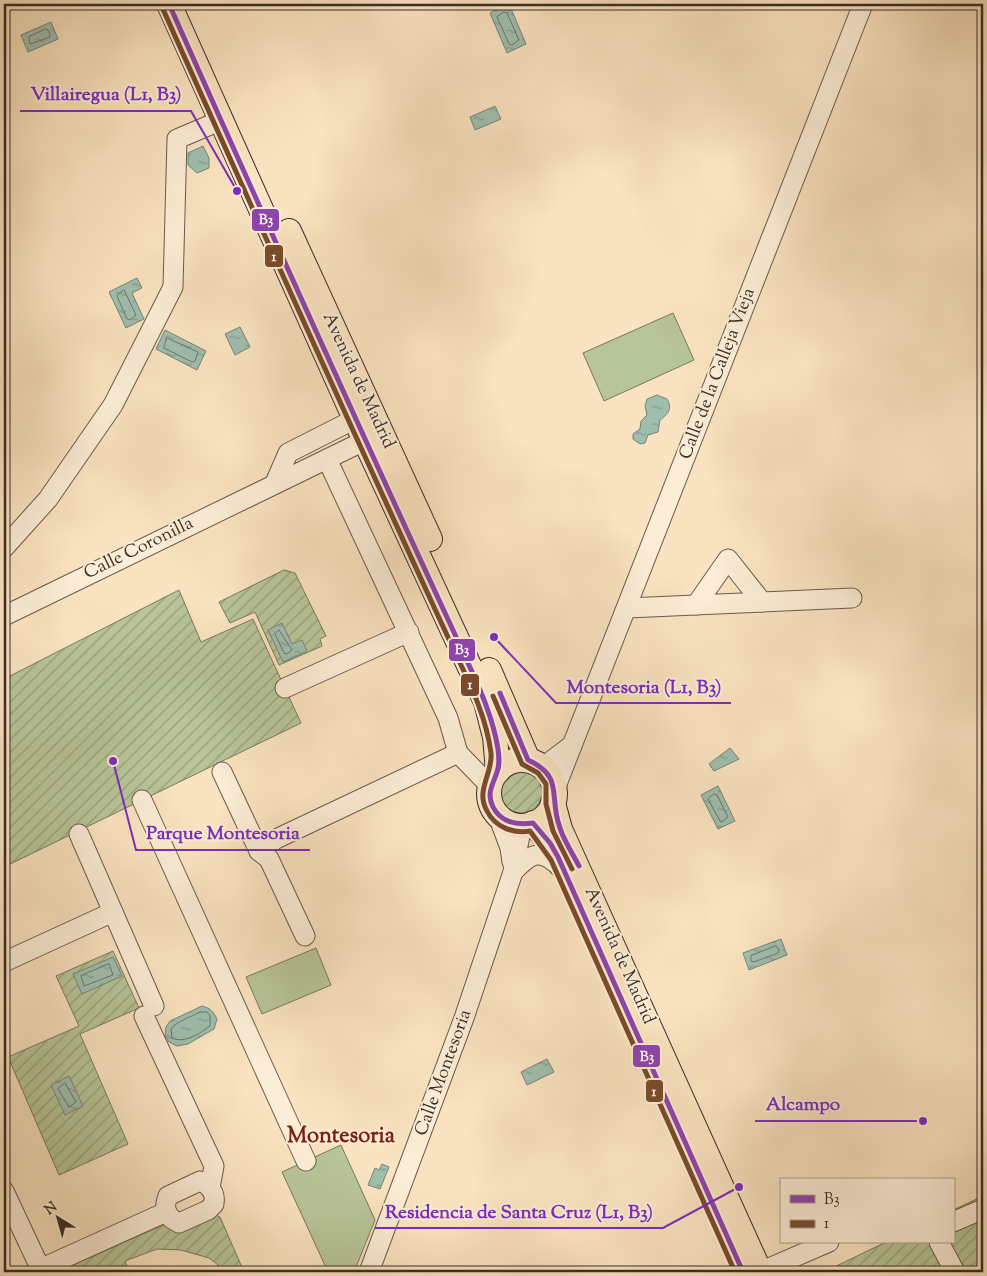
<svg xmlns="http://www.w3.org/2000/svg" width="987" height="1276" viewBox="0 0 987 1276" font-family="'Sorts Mill Goudy',serif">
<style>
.green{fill:#b7c598;stroke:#78795f}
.garden{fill:url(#garden-furrows);stroke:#78795f}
.water{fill:url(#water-ripples);stroke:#768478}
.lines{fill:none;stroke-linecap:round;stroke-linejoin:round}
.shore{stroke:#6c766a;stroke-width:1}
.minor-casing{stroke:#695a4c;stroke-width:21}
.major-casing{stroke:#392d26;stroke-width:26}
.minor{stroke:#fcedd6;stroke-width:19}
.major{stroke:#fae3c0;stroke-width:24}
.bus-1-casing{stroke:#fcedd6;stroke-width:9}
.bus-2-casing{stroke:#fcedd6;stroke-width:9}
.bus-1{stroke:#8e44ad;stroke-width:5}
.bus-2{stroke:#7a4b2a;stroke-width:5}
.labels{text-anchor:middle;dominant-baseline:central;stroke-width:4;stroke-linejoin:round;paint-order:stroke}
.street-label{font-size:18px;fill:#392d26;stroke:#fcedd6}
.district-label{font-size:22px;font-weight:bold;fill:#7a1f14;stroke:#fcedd6}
.leader{fill:none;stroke:#7b2cbf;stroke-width:2}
.callout-dot{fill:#7b2cbf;stroke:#fcedd6;stroke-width:2}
.callout-label{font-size:19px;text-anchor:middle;font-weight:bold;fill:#7b2cbf;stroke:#fcedd6;stroke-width:4;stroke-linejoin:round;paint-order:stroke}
.line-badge{stroke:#fcedd6;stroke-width:2}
.badge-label{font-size:14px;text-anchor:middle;font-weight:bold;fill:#fff}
</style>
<defs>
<pattern id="garden-furrows" width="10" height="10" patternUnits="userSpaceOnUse" patternTransform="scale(1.25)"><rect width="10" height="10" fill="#b7c598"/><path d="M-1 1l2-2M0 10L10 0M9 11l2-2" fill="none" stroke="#96a07c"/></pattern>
<pattern id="water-ripples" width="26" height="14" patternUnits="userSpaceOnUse" patternTransform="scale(1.25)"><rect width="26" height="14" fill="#9fbeae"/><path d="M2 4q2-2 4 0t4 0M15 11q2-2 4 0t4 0" fill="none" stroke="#839b8d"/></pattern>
</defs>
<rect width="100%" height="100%" fill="#fae3c0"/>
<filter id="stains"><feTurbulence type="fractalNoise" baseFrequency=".004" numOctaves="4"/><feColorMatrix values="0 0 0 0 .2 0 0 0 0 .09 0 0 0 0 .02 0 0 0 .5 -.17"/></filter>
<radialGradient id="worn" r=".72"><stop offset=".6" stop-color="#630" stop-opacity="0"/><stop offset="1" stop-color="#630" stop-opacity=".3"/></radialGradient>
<!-- green -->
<g class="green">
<path d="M 673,313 L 694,360 L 604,401 L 583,353 Z"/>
<path d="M 316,948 L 331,985 L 262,1014 L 246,977 Z"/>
<path d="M 341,1145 L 375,1220 L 354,1272 L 328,1272 L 282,1172 Z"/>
</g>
<!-- garden -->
<g class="garden">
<path d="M 284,570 L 295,573 L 326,636 L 320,639 L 322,646 L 279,665 L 255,612 L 230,623 L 219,602 Z"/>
<path d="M 179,590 L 201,642 L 253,619 L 301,723 L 4,867 L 4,679 Z"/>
<circle cx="521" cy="792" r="21"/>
<path d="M 113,951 L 139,1008 L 80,1034 L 128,1144 L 59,1175 L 8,1057 L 79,1026 L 56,976 Z"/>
<path d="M 983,1196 L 983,1272 L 824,1272 L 886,1242 L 953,1242 L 953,1210 Z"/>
<path d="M 213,1214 L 220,1217 L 244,1272 L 227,1272 L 209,1258 L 181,1250 L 157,1249 L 125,1261 L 129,1272 L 96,1272 L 93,1267 L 80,1272 L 57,1272 L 161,1226 Z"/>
</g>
<!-- water -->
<g class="water">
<path d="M 509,4 L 526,44 L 507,53 L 490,13 Z"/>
<path d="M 51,22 L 58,39 L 28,52 L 21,35 Z"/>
<path d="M 495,106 L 501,119 L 475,130 L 470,117 Z"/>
<path d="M 203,146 L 209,158 L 209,168 L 197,173 L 188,165 L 188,153 Z"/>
<path d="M 137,278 L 142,288 L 132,293 L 144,319 L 126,328 L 109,292 Z"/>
<path d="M 240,327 L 250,347 L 235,355 L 225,334 Z"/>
<path d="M 165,330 L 206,351 L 197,370 L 156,349 Z"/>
<path d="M 657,395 L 667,399 C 673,409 668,414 660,420 L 658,432 L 648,435 L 645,443 L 640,444 L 633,439 L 633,434 L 640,429 L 641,421 L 647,415 L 645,406 L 647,399 Z"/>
<path d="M 282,623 L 292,644 L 302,640 L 307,651 L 283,662 L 268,630 Z"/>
<path d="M 730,748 L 739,759 L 714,771 L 709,764 Z"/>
<path d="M 718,786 L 735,821 L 718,829 L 701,795 Z"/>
<path d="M 781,939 L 787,955 L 749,970 L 743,953 Z"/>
<path d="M 113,957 L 122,976 L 82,994 L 73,974 Z"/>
<path d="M 202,1006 C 210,1008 213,1011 217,1019 L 214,1029 L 188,1044 L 177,1046 L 169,1042 L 165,1036 L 166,1027 L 170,1021 Z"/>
<path d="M 547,1059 L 554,1072 L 527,1085 L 521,1072 Z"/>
<path d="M 69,1076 L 83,1106 L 65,1115 L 51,1085 Z"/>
<path d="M 382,1164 L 389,1167 L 380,1189 L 368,1185 L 375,1168 L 379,1170 Z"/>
</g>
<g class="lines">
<!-- shore -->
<g class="shore">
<path d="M 504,12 L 507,13 L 519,40 L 512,45 L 509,44 L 497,17 Z"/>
<path d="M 46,29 L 49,31 L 50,37 L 30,44 L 29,37 Z"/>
<path d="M 124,290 L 136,315 L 130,320 L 127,319 L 117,296 Z"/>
<path d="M 167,338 L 198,352 L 195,361 L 192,362 L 164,348 Z"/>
<path d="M 279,630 L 292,650 L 287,654 L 284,653 L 275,634 Z"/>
<path d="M 714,794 L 717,795 L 728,817 L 722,822 L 720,821 L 708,799 Z"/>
<path d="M 776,946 L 779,950 L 778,953 L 754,962 L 751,961 L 751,956 Z"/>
<path d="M 109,964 L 113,975 L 84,986 L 81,976 Z"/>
<path d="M 200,1012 L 207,1012 L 210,1016 L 210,1026 C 200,1033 185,1044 172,1038 L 171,1029 C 175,1022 191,1017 200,1012 Z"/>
<path d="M 65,1083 L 76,1102 L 69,1107 L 58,1089 Z"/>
</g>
<defs>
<g id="minor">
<path d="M 275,483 L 288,453 L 355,419"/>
<path d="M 4,548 L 48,499 L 113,405 L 173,287 L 177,139 L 222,120"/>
<path d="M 696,605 L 728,559 L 762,602"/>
<path d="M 627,608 L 852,598"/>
<path d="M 4,616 L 366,440"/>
<path d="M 285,688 L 409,632"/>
<path d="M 458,753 L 490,786"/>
<path d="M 543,767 L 572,745"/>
<path d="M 222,772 L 259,851 L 269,859 L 305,936"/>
<path d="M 555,789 L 863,4"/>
<path d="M 142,800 L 306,1161"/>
<path d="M 497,813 L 510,848 L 512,862"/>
<path d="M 79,834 L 154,1006"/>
<path d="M 259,851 L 276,839 L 458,753 L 448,718 L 327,459"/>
<path d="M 513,872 C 532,852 541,848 562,869"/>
<path d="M 4,962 L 113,912"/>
<path d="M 144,1016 L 214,1166 L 210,1188"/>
<path d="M 200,1181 C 210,1185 216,1193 214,1204 L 208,1210 L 179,1223 C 166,1217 163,1208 168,1196 Z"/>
<path d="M 4,1191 L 42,1272"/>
<path d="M 953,1222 L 983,1209"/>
<path d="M 939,1242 L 955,1272"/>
<path d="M 40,1269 L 166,1212"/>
<path d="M 369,1272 L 464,1018 L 513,872 L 522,825"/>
<path d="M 760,1272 L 829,1242"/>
</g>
<g id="major">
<path d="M 169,4 L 355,419 L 486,702 L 495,737 L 498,771"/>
<path d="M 289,231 L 430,539"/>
<path d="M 489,670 L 528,760"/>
<circle cx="522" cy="793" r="33"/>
<path d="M 553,803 L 560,829 L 760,1272"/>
<path d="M 533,823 L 550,843 L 561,865"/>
</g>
</defs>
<!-- minor casing -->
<use href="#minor" class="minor-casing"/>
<!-- major casing -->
<use href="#major" class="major-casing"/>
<!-- minor -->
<use href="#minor" class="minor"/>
<!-- major -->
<use href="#major" class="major"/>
<defs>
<g id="bus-1">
<path d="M 169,4 C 264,217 360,430 458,641 C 474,677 492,711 498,749 C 499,757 500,765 497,772 C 493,785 486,793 493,807 C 501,823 518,825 533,823 L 550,843 L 558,857 L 743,1272"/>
<path d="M 500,693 L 528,760 C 565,777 548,796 560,828 C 564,841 573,854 579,866"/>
</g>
<g id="bus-2">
<path d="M 162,7 C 258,221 354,435 453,648 C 469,682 486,715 491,753 C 493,774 475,790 487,811 C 495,827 513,834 530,831 L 551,860 L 735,1272"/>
<path d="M 493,696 L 522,764 L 538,773 L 546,784 L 546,804 L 553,831 L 572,869"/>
</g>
</defs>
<!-- bus-1 casing -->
<use href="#bus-1" class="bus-1-casing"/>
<!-- bus-2 casing -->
<use href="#bus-2" class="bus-2-casing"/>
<!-- bus-1 -->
<use href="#bus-1" class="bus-1"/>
<!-- bus-2 -->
<use href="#bus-2" class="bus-2"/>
</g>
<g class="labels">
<!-- street labels -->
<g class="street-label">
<text transform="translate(718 374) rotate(-69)">Calle de la Calleja Vieja</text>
<text transform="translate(358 381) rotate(65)">Avenida de Madrid</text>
<text transform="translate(139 549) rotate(-26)">Calle Coronilla</text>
<text transform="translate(619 956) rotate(66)">Avenida de Madrid</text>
<text transform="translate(444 1073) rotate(-70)">Calle Montesoria</text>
</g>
<!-- district labels -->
<g class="district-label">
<text x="341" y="1137">Montesoria</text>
</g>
</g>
<!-- callouts -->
<path class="leader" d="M237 191L191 111H20M494 637L556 703H731M113 761L136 850H310M923 1121L850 1121H755M739 1187L663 1228H375"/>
<g class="callout-dot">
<circle cx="237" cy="191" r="5"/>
<circle cx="494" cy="637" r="5"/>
<circle cx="113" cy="761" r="5"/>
<circle cx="923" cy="1121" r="5"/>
<circle cx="739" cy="1187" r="5"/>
</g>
<g class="callout-label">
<text x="106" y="100">Villairegua (L1, B3)</text>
<text x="644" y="693">Montesoria (L1, B3)</text>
<text x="223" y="839">Parque Montesoria</text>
<text x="803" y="1110">Alcampo</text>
<text x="519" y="1218">Residencia de Santa Cruz (L1, B3)</text>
</g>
<g class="line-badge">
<rect x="251" y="208" width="29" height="24" rx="5" fill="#8e44ad"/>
<rect x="264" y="244" width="20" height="24" rx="5" fill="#7a4b2a"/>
<rect x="448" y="638" width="28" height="24" rx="5" fill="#8e44ad"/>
<rect x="460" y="673" width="20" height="24" rx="5" fill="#7a4b2a"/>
<rect x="632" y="1044" width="29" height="24" rx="5" fill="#8e44ad"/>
<rect x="645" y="1079" width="19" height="24" rx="5" fill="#7a4b2a"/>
</g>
<g class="badge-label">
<text x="266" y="224">B3</text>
<text x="274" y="261">1</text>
<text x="462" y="654">B3</text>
<text x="470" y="689">1</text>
<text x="647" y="1061">B3</text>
<text x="654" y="1096">1</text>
</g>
<!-- margin -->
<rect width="987" height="1276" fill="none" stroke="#fae3c0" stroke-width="20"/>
<rect x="5" y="5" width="977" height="1266" fill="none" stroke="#392d26" stroke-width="2.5"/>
<rect x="10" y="10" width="967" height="1256" fill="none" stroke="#392d26"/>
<!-- legend -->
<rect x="780" y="1178" width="175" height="65" fill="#fcedd6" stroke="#aea090"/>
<rect x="790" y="1195" width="25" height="8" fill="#8e44ad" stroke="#aea090"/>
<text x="824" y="1204" font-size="15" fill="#392d26">B3</text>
<rect x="790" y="1220" width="25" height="8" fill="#7a4b2a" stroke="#aea090"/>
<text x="824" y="1228" font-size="15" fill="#392d26">1</text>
<!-- north arrow -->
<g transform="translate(58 1218) rotate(323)" stroke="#fcedd6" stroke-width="4" paint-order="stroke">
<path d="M0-4L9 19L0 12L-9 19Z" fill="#392d26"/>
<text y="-8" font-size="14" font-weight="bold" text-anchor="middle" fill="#392d26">N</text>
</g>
<rect width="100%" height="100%" filter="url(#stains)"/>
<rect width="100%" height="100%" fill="url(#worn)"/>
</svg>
